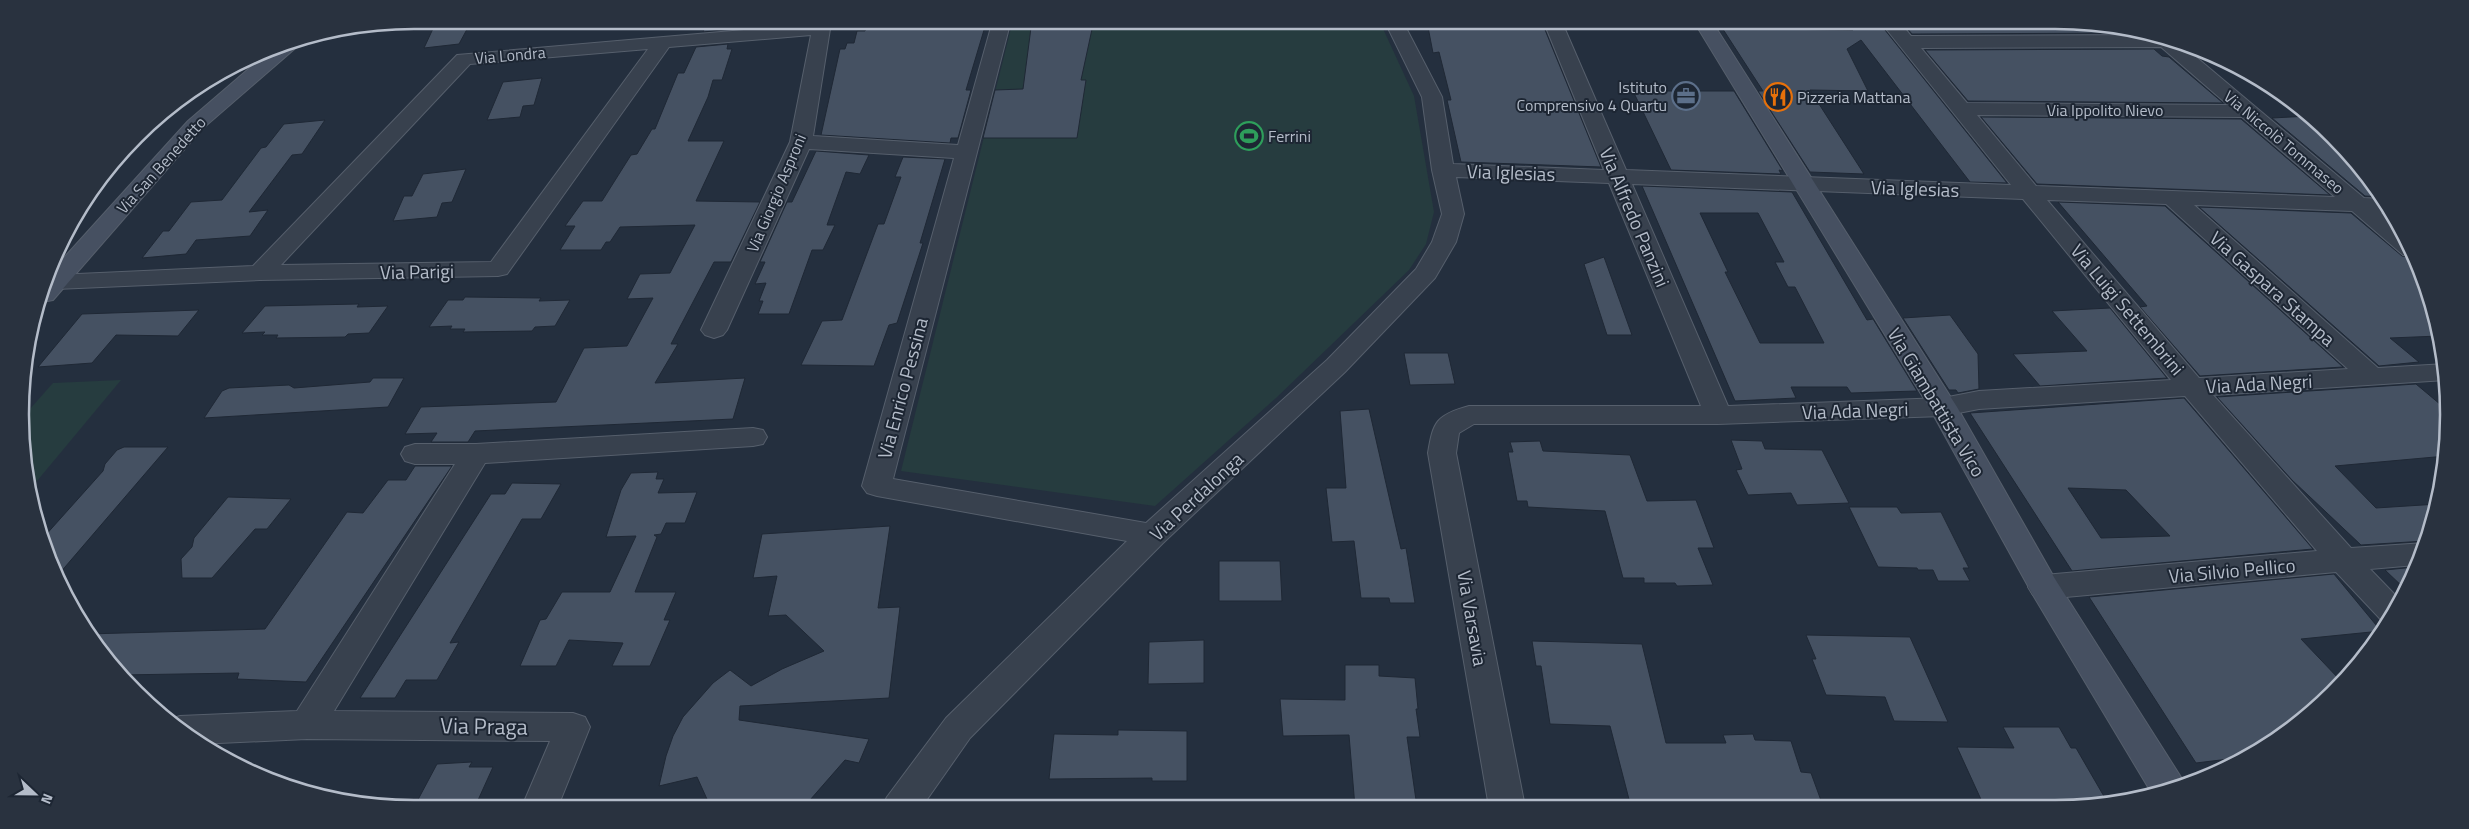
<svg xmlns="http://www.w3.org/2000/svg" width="2469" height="829" viewBox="0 0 2469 829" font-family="'Titillium Web',sans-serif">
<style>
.green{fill:#263c3f}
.building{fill:#455162;stroke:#1f2835;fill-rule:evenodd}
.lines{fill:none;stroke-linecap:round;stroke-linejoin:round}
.street-casing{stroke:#565f6c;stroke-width:2}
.secondary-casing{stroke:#565f6c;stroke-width:2}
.street{fill:#38414e;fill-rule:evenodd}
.secondary{fill:#465061;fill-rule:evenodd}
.labels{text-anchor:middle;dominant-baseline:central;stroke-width:4;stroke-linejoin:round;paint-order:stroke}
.far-street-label{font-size:16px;fill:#b4bcc9;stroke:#1d2633}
.far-poi-label{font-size:16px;fill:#b4bcc9;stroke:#1d2633;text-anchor:start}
.street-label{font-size:19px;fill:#b4bcc9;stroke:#1d2633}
.near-street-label{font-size:22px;fill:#b4bcc9;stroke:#1d2633}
.rim{fill:none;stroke:#b4bcc9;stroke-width:2.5}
</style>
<rect width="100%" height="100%" fill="#242f3e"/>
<!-- green -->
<g class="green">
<path d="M 1013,20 L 1379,20 L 1414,96 L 1434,212 L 1426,244 L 1409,270 L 1276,398 L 1155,506 L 901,471 Z"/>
<path d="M 121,380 L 37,481 L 28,482 L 21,441 L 22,418 L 53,383 Z"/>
</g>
<!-- building -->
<g class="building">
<path d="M 437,20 L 472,20 L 459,44 L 424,48 Z"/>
<path d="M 708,20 L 733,20 L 731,29 L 703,32 Z"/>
<path d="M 936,20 L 987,20 L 966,90 L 971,90 L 958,138 L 951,138 L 950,143 L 821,135 L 840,49 L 845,49 L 847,43 L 854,43 L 857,31 L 865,31 L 867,25 L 935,23 Z"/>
<path d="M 1032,20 L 1094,20 L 1081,80 L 1086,80 L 1077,138 L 983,138 L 995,90 L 1023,89 Z"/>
<path d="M 1487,20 L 1541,20 L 1601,167 L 1461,162 L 1447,100 L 1451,100 L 1439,52 L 1433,53 L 1428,27 L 1489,26 Z"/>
<path d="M 1717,20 L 1750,20 L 1757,29 L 1853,30 L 1846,20 L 1877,20 L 2007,183 L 1970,182 L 1861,40 L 1847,49 L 1868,91 L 1810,90 L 1864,174 L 1810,172 L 1758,91 L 1763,91 Z"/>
<path d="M 1900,20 L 2054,20 L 2133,30 L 2136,33 L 1912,34 Z"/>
<path d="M 728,44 L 727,49 L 732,49 L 722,80 L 713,80 L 708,97 L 688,141 L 724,141 L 696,201 L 760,202 L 731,262 L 714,262 L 671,344 L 678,344 L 655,383 L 745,378 L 733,419 L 475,431 L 468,442 L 431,442 L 437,433 L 405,434 L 421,407 L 556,402 L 584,348 L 627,346 L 653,298 L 627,299 L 640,274 L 670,273 L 695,225 L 620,227 L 610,242 L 606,242 L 601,250 L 560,250 L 575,226 L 565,226 L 583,201 L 602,201 L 631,155 L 637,154 L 652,129 L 655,129 L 678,73 L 684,73 L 696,47 Z"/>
<path d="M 2154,49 L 2162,56 L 2169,57 L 2223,103 L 1968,101 L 1925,50 Z"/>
<path d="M 542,78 L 534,105 L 523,106 L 520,117 L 487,120 L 503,82 Z"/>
<path d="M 1633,91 L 1734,91 L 1783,171 L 1779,170 L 1781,174 L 1671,170 Z"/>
<path d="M 2310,116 L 2351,154 L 2382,197 L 2365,196 L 2272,118 Z"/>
<path d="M 1981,117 L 2241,119 L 2330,195 L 2037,184 Z"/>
<path d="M 325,120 L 302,154 L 292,155 L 249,212 L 268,210 L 250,236 L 196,240 L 186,254 L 142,258 L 163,231 L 169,231 L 191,202 L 222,200 L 261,148 L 266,147 L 284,124 Z"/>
<path d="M 816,151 L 869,155 L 860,174 L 846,172 L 827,225 L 835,225 L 823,250 L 812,250 L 789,314 L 758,314 L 763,301 L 759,301 L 766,283 L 755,284 L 765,262 L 760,262 L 787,202 L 792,202 Z"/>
<path d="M 903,157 L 945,159 L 920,243 L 923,243 L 897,323 L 889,325 L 874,366 L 801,365 L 822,321 L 842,320 L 878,224 L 884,224 L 901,177 L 895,177 Z"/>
<path d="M 466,169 L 452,202 L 442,203 L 437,217 L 393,221 L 404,196 L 412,196 L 423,174 Z"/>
<path d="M 1642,186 L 1792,192 L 1867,320 L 1873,319 L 1917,391 L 1851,393 L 1847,387 L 1791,387 L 1796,398 L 1735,401 ZM 1700,213 L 1758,213 L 1784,262 L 1775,262 L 1788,287 L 1795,287 L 1824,343 L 1760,343 L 1725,272 L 1728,272 Z"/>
<path d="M 2058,202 L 2165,206 L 2343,367 L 2200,376 L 2140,307 L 2147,306 Z"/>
<path d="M 2199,207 L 2351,213 L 2402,256 L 2414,258 L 2428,287 L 2439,336 L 2390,338 L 2419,362 L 2379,366 Z"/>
<path d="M 1604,257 L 1632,335 L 1607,335 L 1584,264 Z"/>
<path d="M 465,297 L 541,298 L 539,301 L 570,300 L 555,326 L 535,327 L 532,331 L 463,332 L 465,329 L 450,329 L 452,326 L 429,327 L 448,300 L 463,300 Z"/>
<path d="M 359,304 L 357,307 L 388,306 L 369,333 L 348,334 L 345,337 L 276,338 L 278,335 L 262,335 L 265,332 L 242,333 L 265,306 Z"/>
<path d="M 2110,308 L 2167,378 L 2040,386 L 2013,354 L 2087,351 L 2052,311 Z"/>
<path d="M 199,310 L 178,336 L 116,335 L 92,363 L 38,367 L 82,314 Z"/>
<path d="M 1950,315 L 1978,354 L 1979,389 L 1958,393 L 1956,390 L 1949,390 L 1903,318 Z"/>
<path d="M 1404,353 L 1448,353 L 1455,384 L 1410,385 Z"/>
<path d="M 373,378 L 404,378 L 388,407 L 204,418 L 222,391 L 229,388 L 289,385 L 294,388 L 370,382 Z"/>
<path d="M 2416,384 L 2447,410 L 2448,440 L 2446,456 L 2335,466 L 2376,508 L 2438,504 L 2436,516 L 2425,541 L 2361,545 L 2292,480 L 2217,397 Z"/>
<path d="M 2184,398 L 2313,549 L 2072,571 L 1970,413 ZM 2068,488 L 2126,490 L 2170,536 L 2101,538 Z"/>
<path d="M 1369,409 L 1401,549 L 1406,548 L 1415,603 L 1390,603 L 1389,598 L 1361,598 L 1354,541 L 1332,542 L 1326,488 L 1346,488 L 1340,411 Z"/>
<path d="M 1731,440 L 1762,441 L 1765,449 L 1822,450 L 1849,503 L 1797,505 L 1791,493 L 1748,495 L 1736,470 L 1742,469 Z"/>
<path d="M 1540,441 L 1543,451 L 1630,455 L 1647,501 L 1696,500 L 1714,548 L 1698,548 L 1713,585 L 1677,586 L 1675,583 L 1644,583 L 1644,578 L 1623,578 L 1605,511 L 1528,507 L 1527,501 L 1517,501 L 1508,452 L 1513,452 L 1510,442 Z"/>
<path d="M 124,447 L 168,447 L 59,574 L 43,538 L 103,471 L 105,464 L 117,450 Z"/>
<path d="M 415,466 L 452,466 L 306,682 L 237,679 L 239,673 L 120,675 L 87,634 L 265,629 L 347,512 L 363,513 L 388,480 L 406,480 Z"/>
<path d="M 658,472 L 656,479 L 664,479 L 658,493 L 697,492 L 685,523 L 666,523 L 661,534 L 654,535 L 657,537 L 635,592 L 676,592 L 664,620 L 670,620 L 650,666 L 612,666 L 623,643 L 569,640 L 556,666 L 520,666 L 540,620 L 546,619 L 562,592 L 610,592 L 636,536 L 606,537 L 621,490 L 631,473 Z"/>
<path d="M 512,483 L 561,484 L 541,519 L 522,519 L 450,643 L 459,642 L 437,680 L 406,680 L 395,698 L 360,698 L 491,494 L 505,494 Z"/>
<path d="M 228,497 L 291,499 L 267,529 L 255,529 L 212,578 L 182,578 L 181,559 L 192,547 L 194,538 Z"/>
<path d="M 1849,507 L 1897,507 L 1901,513 L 1941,512 L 1969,568 L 1963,568 L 1970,581 L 1938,581 L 1933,570 L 1918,570 L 1917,568 L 1878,567 Z"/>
<path d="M 890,526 L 878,608 L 900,607 L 889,698 L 740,706 L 739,720 L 869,739 L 859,763 L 845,760 L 803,808 L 711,808 L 697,777 L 659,786 L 666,756 L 673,736 L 683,717 L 713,683 L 730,670 L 751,686 L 782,669 L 824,651 L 786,615 L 768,616 L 777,576 L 753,578 L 762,534 Z"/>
<path d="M 1219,561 L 1280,561 L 1282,601 L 1219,601 Z"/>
<path d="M 2415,567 L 2405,589 L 2385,570 Z"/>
<path d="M 2334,574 L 2381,631 L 2301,639 L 2340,680 L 2315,711 L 2245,757 L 2196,763 L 2089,597 Z"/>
<path d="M 1806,635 L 1910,637 L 1948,722 L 1894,721 L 1885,697 L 1826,695 L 1812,659 L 1816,659 Z"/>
<path d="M 1204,640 L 1204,683 L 1148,684 L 1149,642 Z"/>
<path d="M 1532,641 L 1642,644 L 1666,743 L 1726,743 L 1723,735 L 1753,734 L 1755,740 L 1791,741 L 1801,772 L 1811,773 L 1823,806 L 1631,807 L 1610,726 L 1550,724 L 1541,666 L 1536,666 Z"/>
<path d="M 1345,665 L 1379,665 L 1379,676 L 1415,678 L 1418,709 L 1416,709 L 1420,737 L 1407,737 L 1417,807 L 1355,807 L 1349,735 L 1283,736 L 1280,699 L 1345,700 Z"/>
<path d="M 2003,727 L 2059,727 L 2071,748 L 2076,748 L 2109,805 L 1984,806 L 1957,747 L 2014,748 Z"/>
<path d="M 1118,730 L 1187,731 L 1187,781 L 1152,781 L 1152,778 L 1049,779 L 1054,734 L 1118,735 Z"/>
<path d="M 472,762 L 469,767 L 493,767 L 474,809 L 413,809 L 437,764 Z"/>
</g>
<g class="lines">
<defs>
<g id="street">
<path d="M 816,20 L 834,20 L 830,29 L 813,136 L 958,145 L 993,20 L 1011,20 L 893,479 L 1146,523 L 1327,360 L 1416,269 L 1432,242 L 1442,214 L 1432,170 L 1422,97 L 1384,20 L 1402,20 L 1442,97 L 1453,164 L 1604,170 L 1543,20 L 1561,20 L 1626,170 L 2011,185 L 1879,20 L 1898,20 L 1911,36 L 2149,35 L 2149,32 L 2177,41 L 2364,198 L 2383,199 L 2392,212 L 2381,213 L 2402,230 L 2414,256 L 2403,255 L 2352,211 L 2194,205 L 2378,368 L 2446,364 L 2446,380 L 2213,395 L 2351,548 L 2425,543 L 2416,565 L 2370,569 L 2401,601 L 2396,612 L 2386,625 L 2336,572 L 2044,599 L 2033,595 L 2028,587 L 2033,579 L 2044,575 L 2317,551 L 2185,396 L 1979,409 L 1943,416 L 1718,424 L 1474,424 L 1459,433 L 1456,453 L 1525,807 L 1489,807 L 1428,453 C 1433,422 1436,415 1469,406 L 1701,406 L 1609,183 L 1456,177 L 1464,214 L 1456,242 L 1435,278 L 1345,372 L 1163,543 L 970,738 L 921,808 L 882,808 L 887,797 L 946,718 L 1127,541 L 877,496 L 867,493 L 862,486 L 954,158 L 809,149 L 727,330 L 723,335 L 714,338 L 705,335 L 701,330 L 790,142 L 811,35 L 669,47 L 507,274 L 498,276 L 260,280 L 56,289 L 47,286 L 50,276 L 56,275 L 253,266 L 457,55 L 814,24 ZM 2161,47 L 2228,105 L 1967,103 L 1921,48 ZM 648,49 L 491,262 L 281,265 L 470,64 ZM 1977,115 L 2242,117 L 2335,197 L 2036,186 ZM 1632,184 L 2023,199 L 2171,380 L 1979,391 L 1943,398 L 1728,406 ZM 2047,200 L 2166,204 L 2348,369 L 2199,378 Z"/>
<path d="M 753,428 L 763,430 L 767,437 L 763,444 L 753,446 L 485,463 L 334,711 L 573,713 L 585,717 L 590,727 L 557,809 L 521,809 L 550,741 L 307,739 L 198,744 L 168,720 L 180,716 L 297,711 L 455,464 L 415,464 L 405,461 L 401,454 L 405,447 L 415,444 L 476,444 Z"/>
</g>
<g id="secondary">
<path d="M 1693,20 L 1711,20 L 1957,407 L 2055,579 L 2184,782 L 2151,792 L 2033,595 L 1929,407 Z"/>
<path d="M 300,39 L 301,41 L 299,45 L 202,129 L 53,300 L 42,302 L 51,272 L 188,121 L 274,47 Z"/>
</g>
</defs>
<!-- street casing -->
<use href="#street" class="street-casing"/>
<!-- secondary casing -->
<use href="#secondary" class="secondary-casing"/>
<!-- street -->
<use href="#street" class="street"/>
<!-- secondary -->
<use href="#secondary" class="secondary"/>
</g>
<!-- icons -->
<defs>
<symbol id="office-ring" viewBox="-11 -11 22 22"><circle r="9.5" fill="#1d2633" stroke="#5c6f8a" stroke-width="1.5"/><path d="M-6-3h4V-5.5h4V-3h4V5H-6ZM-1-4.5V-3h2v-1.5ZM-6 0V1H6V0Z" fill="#5c6f8a"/></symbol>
<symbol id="restaurant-ring" viewBox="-11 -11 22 22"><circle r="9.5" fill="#1d2633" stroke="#e8710a" stroke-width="1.5"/><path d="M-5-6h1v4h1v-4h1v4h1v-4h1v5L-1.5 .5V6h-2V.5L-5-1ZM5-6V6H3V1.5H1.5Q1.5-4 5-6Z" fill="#e8710a"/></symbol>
<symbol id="stadium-ring" viewBox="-11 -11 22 22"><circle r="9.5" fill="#1d2633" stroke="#2e9e5b" stroke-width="1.5"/><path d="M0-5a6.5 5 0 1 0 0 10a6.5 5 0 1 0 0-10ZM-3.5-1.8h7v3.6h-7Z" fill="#2e9e5b"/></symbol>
</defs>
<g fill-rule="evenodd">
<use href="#office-ring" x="1670" y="80" width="32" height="32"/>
<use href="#restaurant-ring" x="1762" y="81" width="32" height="32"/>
<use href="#stadium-ring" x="1233" y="120" width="32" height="32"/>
</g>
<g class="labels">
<!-- far-street labels -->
<g class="far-street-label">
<text transform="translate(510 55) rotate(-5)">Via Londra</text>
<text x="2105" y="110">Via Ippolito Nievo</text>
<text transform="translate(2284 142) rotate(40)">Via Niccolò Tommaseo</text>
<text transform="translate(161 165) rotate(-48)">Via San Benedetto</text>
<text transform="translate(776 193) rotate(-67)">Via Giorgio Asproni</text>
</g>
<!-- far-poi labels -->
<g class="far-poi-label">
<text x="1667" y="87" text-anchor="end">Istituto<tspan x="1667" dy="18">Comprensivo 4 Quartu</tspan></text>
<text x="1797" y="97">Pizzeria Mattana</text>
<text x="1268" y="136">Ferrini</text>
</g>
<!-- street labels -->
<g class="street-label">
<text transform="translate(1511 172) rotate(2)">Via Iglesias</text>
<text transform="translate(1915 188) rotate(2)">Via Iglesias</text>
<text transform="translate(1635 217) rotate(67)">Via Alfredo Panzini</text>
<text transform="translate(417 271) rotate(-1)">Via Parigi</text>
<text transform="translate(2273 288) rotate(42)">Via Gaspara Stampa</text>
<text transform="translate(2128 309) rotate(50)">Via Luigi Settembrini</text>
<text transform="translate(2259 383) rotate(-3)">Via Ada Negri</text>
<text transform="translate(902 388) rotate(-75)">Via Enrico Pessina</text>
<text transform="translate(1937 402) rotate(59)">Via Giambattista Vico</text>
<text transform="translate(1855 410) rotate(-2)">Via Ada Negri</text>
<text transform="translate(1196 496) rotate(-43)">Via Perdalonga</text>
<text transform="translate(2232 570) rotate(-5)">Via Silvio Pellico</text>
<text transform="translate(1473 618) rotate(80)">Via Varsavia</text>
</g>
<!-- near-street labels -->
<g class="near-street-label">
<text transform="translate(484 726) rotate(1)">Via Praga</text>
</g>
</g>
<!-- crop -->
<path d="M0 0H2469V829H0ZM414 29H2055A385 385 0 0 1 2440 414V415A385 385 0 0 1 2055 800H414A385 385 0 0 1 29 415V414A385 385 0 0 1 414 29Z" fill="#29323f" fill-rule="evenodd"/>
<path class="rim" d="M414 29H2055A385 385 0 0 1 2440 414V415A385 385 0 0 1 2055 800H414A385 385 0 0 1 29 415V414A385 385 0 0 1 414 29Z"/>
<!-- north arrow -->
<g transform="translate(35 794) rotate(112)" stroke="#1d2633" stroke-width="4" paint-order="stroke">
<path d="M0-4L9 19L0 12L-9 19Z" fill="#b4bcc9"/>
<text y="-8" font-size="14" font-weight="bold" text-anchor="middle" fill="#b4bcc9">N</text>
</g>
</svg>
